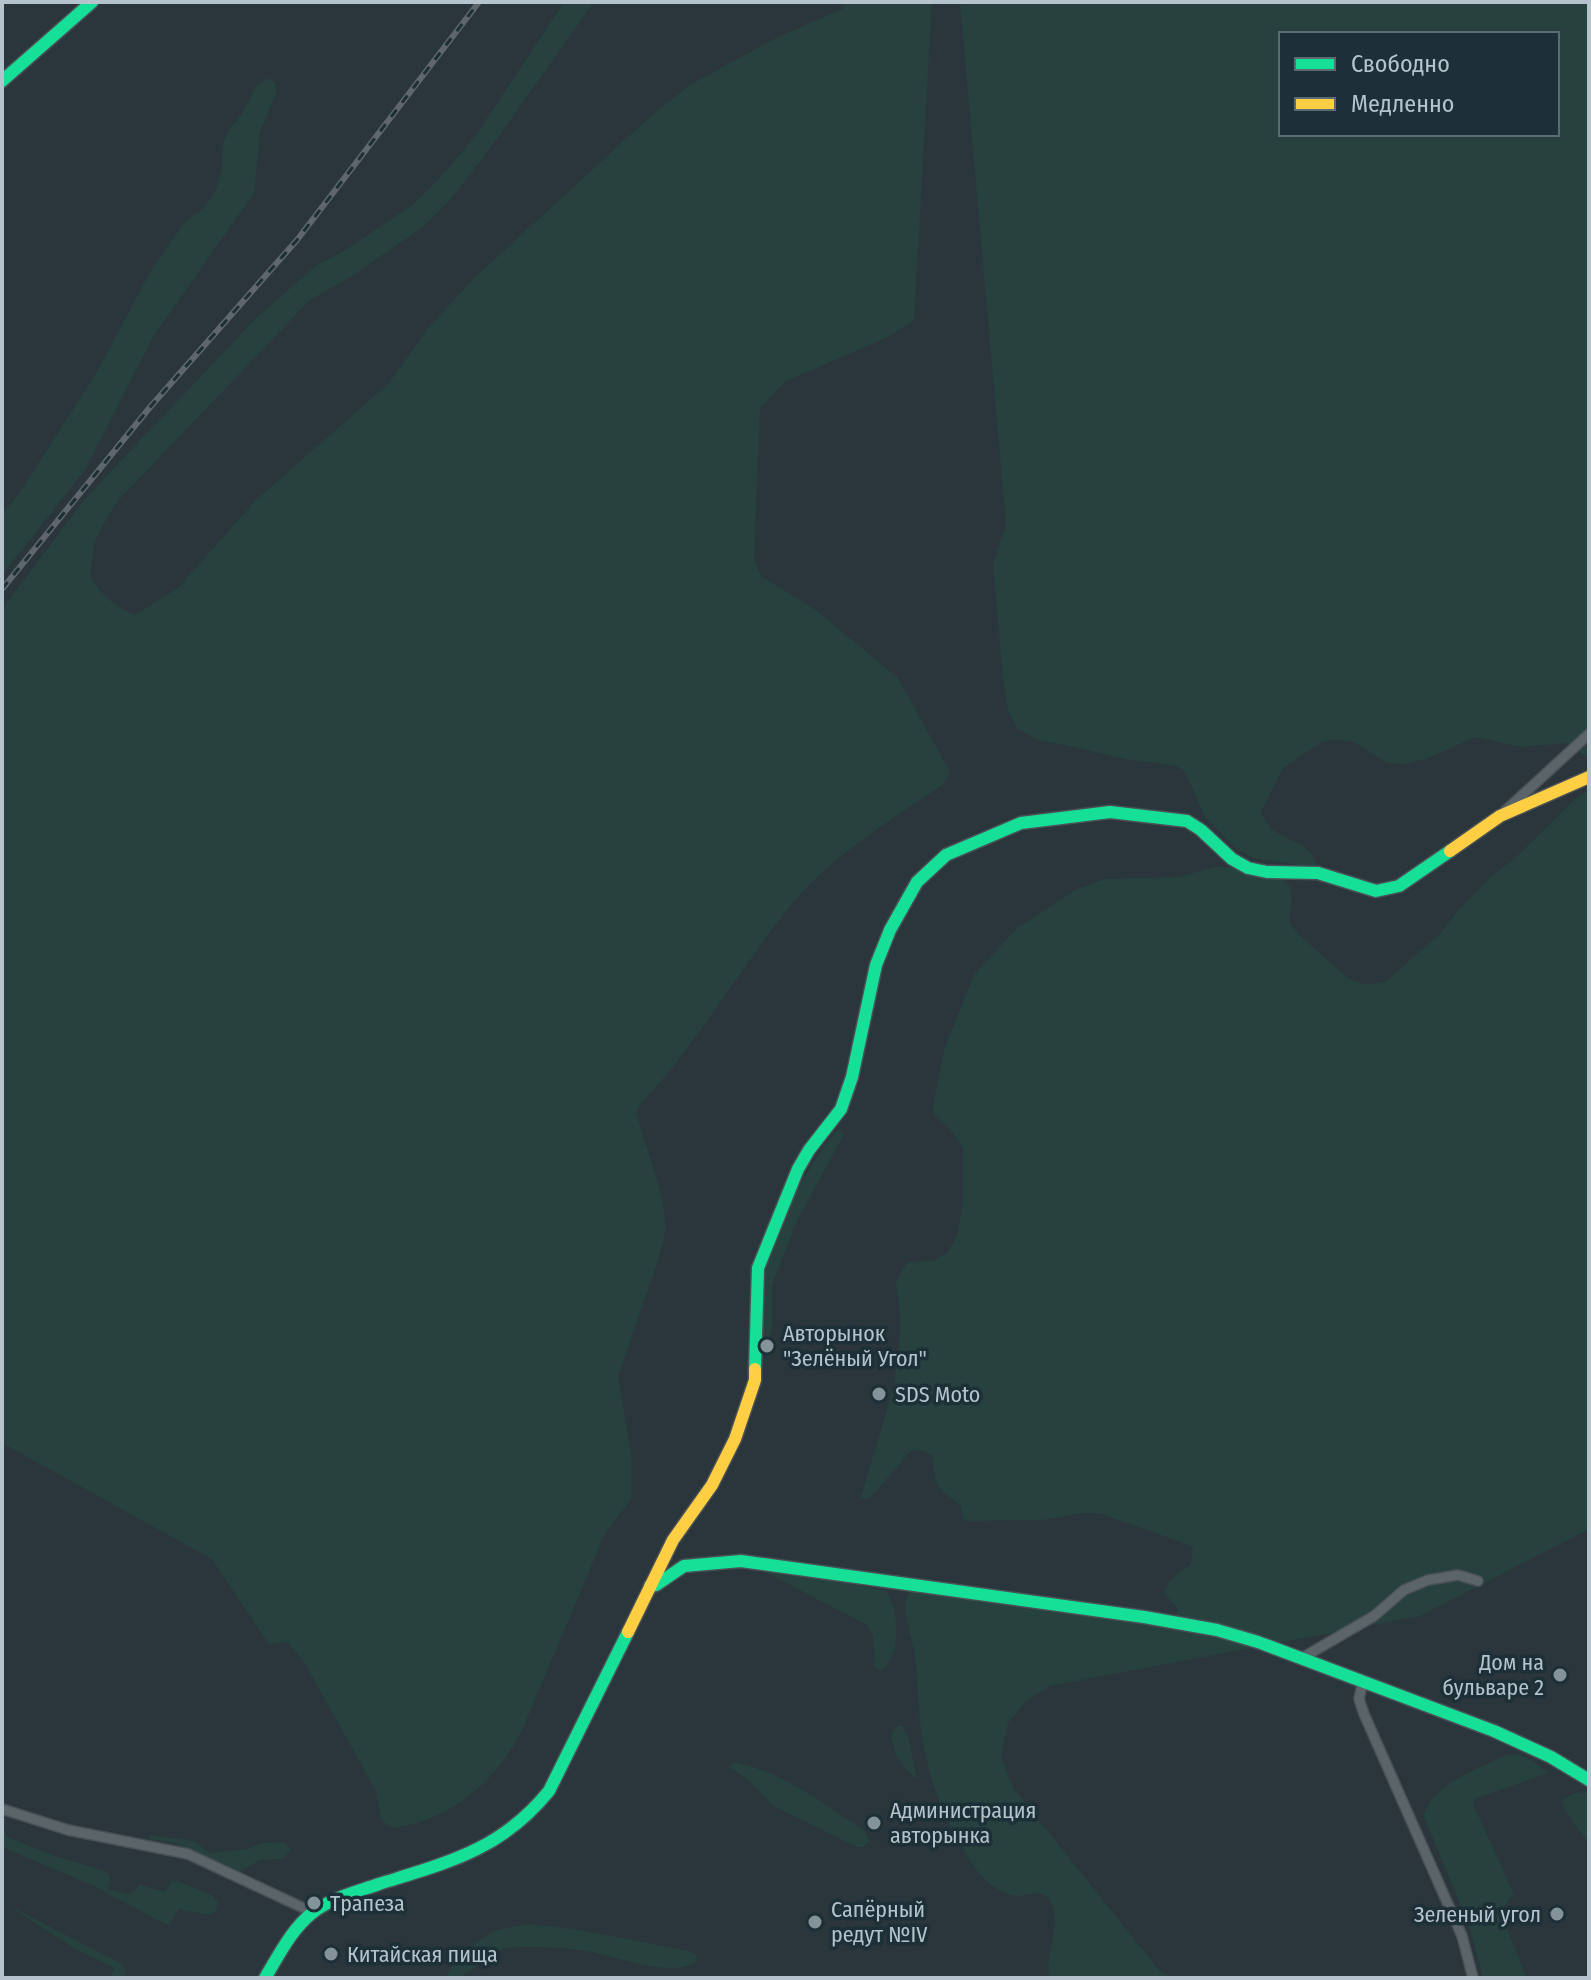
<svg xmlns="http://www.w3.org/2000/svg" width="1591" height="1980" viewBox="0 0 1591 1980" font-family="'Fira Sans Condensed',sans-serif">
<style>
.green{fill:#26413e;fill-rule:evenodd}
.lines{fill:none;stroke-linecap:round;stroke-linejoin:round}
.street-casing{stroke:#495156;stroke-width:12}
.fast-casing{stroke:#495156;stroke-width:15}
.slow-casing{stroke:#495156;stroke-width:15}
.street{stroke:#5b6469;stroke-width:9}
.fast{stroke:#16e098;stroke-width:12}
.slow{stroke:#ffcf43;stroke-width:12}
.rail-casing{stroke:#5f676d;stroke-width:6}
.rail{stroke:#1d2f37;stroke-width:3;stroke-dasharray:9;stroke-linecap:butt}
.poi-dot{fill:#84929a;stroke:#1d2f37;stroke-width:3}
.labels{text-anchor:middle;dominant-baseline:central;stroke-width:7;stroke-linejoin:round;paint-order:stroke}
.poi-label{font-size:22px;fill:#b5c4cc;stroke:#1d2f37;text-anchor:start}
</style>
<rect width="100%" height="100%" fill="#2a363c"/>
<!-- green -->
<g class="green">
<path d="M 564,2 L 594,2 L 494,143 L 450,200 L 423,227 L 352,276 L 310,300 L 115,504 L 95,540 L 90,576 C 101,594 114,607 135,615 L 178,588 L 256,500 L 389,383 L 426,331 L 472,280 L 651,116 L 690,85 L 774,39 L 842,9 L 846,2 L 932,2 L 914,320 L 888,337 L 786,381 L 760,408 L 754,559 L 761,576 L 817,611 L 898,678 L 950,772 L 944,784 C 889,821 829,857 787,910 C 736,975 695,1046 639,1106 L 636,1112 L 662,1197 L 666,1229 L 658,1261 L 618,1377 L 631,1453 L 631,1499 L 604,1536 L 524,1726 C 499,1780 451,1821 392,1828 L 381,1820 L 376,1791 L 304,1662 L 287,1642 L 269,1644 L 212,1559 L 2,1443 L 2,609 L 83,501 L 258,316 L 317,265 L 344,251 L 411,206 L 437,181 L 474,138 Z"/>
<path d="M 960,2 L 1589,2 L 1589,758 L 1566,743 L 1520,747 L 1476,737 L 1426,759 L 1404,764 L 1387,763 L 1354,742 L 1335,740 L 1322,742 L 1283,768 L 1261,812 C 1264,818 1267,825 1272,829 C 1288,842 1315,843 1316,868 L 1254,858 L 1236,849 L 1205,817 L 1184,770 L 1174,765 L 1129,760 L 1061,744 L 1039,741 L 1017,728 L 1008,711 L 1003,679 L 993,564 L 1006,525 ZM 1281,34 L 1557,34 L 1557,134 L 1281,134 Z"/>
<path d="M 267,78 L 275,83 L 277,91 L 260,132 L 254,193 L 153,337 L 85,470 L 2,575 L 2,515 L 23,487 L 94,377 L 153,267 L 185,222 L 203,209 L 215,192 L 222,169 L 223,142 L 228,132 L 241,115 L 257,85 Z"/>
<path d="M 1589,789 L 1589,1529 L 1420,1616 L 1050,1686 L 1026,1701 L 1008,1723 L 1001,1757 L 1014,1789 L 1159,1970 L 1172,1978 L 1049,1978 C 1045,1954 1063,1921 1050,1900 C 1042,1888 1028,1896 1017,1896 C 1007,1895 997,1890 989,1883 C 977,1873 968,1858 961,1844 C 939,1808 929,1777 922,1736 C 917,1708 919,1679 914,1651 C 911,1632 900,1610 909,1592 L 914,1591 L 1160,1626 C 1171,1625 1178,1622 1178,1609 L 1165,1594 C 1166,1579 1180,1572 1191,1564 L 1193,1548 L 1189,1545 L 1099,1513 L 1083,1513 L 1042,1520 L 966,1521 L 962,1518 L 961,1506 L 941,1490 L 936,1482 L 932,1456 L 922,1450 L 911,1451 L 871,1497 L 865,1499 L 861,1497 L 894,1386 L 899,1347 L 900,1315 L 896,1281 L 907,1262 L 933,1261 L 947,1253 L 957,1236 L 963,1203 L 963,1148 L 950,1129 L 934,1113 L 933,1105 L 944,1050 L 974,975 L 1016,929 L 1077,889 L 1105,879 L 1179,877 L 1214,867 L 1231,867 L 1282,879 L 1291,888 L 1292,904 L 1289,921 L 1297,933 L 1349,979 L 1367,985 L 1385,982 L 1441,933 L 1454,915 L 1490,877 L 1514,859 L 1574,800 Z"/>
<path d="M 840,1129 L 844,1134 L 797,1221 L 772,1285 L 772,1327 L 766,1349 L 761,1342 C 761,1320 758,1296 761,1274 C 765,1246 818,1144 840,1129 Z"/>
<path d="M 770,1568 L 886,1591 C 899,1610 903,1658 880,1671 L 875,1667 L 873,1635 L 867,1625 L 769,1574 L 766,1570 Z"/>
<path d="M 897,1726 L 902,1726 L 908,1737 L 917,1778 L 913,1777 L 896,1756 L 891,1736 Z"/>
<path d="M 1516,1754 L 1528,1758 L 1549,1773 L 1476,1798 L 1473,1804 L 1514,1894 L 1500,1912 L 1527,1978 L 1483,1978 L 1470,1928 L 1424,1817 C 1430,1784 1479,1769 1506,1755 Z"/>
<path d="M 734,1762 C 779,1771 818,1800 856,1825 L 864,1831 L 870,1841 L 863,1847 L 857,1847 L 773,1806 L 750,1782 L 730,1767 Z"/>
<path d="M 1589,1792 L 1589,1845 C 1581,1828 1565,1818 1562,1800 L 1574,1793 Z"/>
<path d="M 2,1815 L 6,1820 L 4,1830 L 8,1837 L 52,1855 L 105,1871 L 111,1877 L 108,1889 L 130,1895 L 140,1885 L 165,1892 L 172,1881 L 178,1881 L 213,1896 L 218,1903 L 216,1911 L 208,1915 L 179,1909 L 170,1924 L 165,1924 L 92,1885 L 2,1847 Z"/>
<path d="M 151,1835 L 195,1841 L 209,1853 L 246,1849 L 262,1843 L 284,1842 L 291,1849 L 283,1859 L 260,1860 L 239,1872 L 175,1843 L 148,1839 Z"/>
<path d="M 4,1903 L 122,1964 L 126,1972 L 123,1978 L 110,1978 L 114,1968 L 77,1950 Z"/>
<path d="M 526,1924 L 575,1929 L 689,1951 L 696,1955 L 697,1961 C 672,1980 616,1956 587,1951 C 573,1948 512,1944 500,1950 C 481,1960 470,1979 447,1978 C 448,1964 480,1938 493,1932 C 503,1928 515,1927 526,1924 Z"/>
</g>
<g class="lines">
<defs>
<g id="street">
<path d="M 1505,811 L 1589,734"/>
<path d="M 1302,1658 L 1374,1616 L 1404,1590 L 1428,1580 L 1458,1575 L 1478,1581"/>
<path d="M 1363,1681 L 1359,1699 L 1364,1714 L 1462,1936 L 1473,1978"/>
<path d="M 2,1809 L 68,1830 L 188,1854 L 312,1912"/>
</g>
<g id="fast">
<path d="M 2,81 L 92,2"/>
<path d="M 755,1369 L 758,1268 L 798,1169 L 809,1150 L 841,1109 L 852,1077 L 876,965 L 890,930 L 917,882 L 946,855 L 1021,823 L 1110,812 L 1187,821 L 1201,830 L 1232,859 L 1248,868 L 1267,872 L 1318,873 L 1376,891 L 1399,886 L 1450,851"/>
<path d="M 650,1586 L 656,1585 L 684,1566 L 741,1561 L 1144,1617 L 1217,1630 L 1258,1642 L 1494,1731 L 1551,1757 L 1589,1780"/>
<path d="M 265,1978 C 279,1955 291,1930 312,1913 C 331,1898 356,1892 379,1884 C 449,1862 501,1850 549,1791 L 628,1632"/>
</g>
<g id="slow">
<path d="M 1450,851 L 1500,816 L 1589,777"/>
<path d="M 628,1632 L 673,1540 L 712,1485 L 735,1439 L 755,1380 L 755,1369"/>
</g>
</defs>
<!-- street casing -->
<use href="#street" class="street-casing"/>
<!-- fast casing -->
<use href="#fast" class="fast-casing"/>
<!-- slow casing -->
<use href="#slow" class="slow-casing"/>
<!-- street -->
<use href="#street" class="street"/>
<!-- fast -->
<use href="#fast" class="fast"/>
<!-- slow -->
<use href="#slow" class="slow"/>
<defs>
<path id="rail" d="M 2,589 L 151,406 L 297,240 L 479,2"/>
</defs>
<!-- rail casing -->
<use href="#rail" class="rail-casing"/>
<!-- rail -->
<use href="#rail" class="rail"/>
</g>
<!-- markers -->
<g class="poi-dot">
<circle cx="767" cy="1346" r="8"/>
<circle cx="879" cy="1394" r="8"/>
<circle cx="1560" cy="1675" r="8"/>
<circle cx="874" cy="1823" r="8"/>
<circle cx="314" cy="1903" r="8"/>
<circle cx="1557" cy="1914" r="8"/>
<circle cx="815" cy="1922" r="8"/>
<circle cx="331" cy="1954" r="8"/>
</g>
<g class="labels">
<!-- poi labels -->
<g class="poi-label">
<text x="783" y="1333">Авторынок<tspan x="783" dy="25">"Зелёный Угол"</tspan></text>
<text x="895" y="1394">SDS Moto</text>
<text x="1544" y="1662" text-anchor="end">Дом на<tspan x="1544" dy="25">бульваре 2</tspan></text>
<text x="890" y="1810">Администрация<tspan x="890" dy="25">авторынка</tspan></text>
<text x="330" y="1903">Трапеза</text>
<text x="831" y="1909">Сапёрный<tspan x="831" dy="25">редут №IV</tspan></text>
<text x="1541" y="1914" text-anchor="end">Зеленый угол</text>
<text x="347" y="1954">Китайская пища</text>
</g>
</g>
<!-- border -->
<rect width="1591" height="1980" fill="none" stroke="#b5c4cc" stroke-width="8"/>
<!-- legend -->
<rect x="1279" y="32" width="280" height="104" fill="#1d2f37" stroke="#5a6b73" stroke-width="2"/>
<rect x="1295" y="58" width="40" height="12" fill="#16e098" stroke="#5a6b73" stroke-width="2"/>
<text x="1351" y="72" font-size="24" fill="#b5c4cc">Свободно</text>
<rect x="1295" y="98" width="40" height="12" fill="#ffcf43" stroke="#5a6b73" stroke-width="2"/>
<text x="1351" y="112" font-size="24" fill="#b5c4cc">Медленно</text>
</svg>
